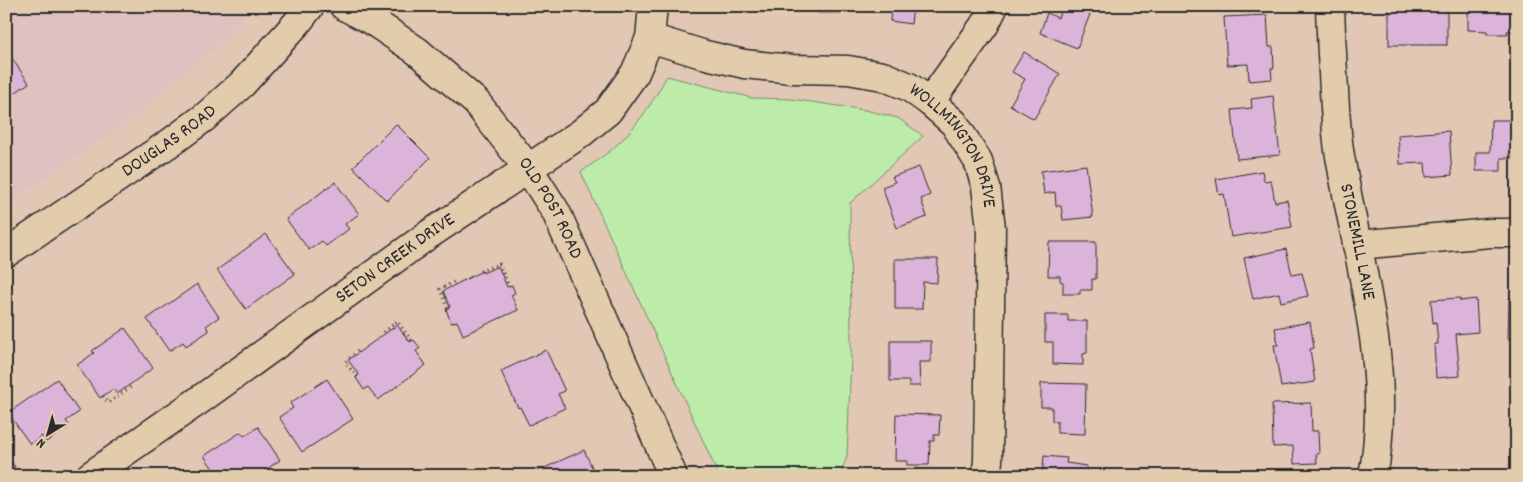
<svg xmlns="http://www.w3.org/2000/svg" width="1523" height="482" viewBox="0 0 1523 482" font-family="Dekko,sans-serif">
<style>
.built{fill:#e0c1bf}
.green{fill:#bdecaa;stroke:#748c6a}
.building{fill:#dcb3d9;stroke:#2b2b2b}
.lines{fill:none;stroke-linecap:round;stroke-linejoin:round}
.minor-casing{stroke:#2b2b2b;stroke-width:31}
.path{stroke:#2b2b2b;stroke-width:3;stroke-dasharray:1 4;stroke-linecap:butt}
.minor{stroke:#e3ccab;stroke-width:28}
.labels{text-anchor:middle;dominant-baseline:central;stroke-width:4.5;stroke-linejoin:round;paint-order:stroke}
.street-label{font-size:19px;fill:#2b2b2b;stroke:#e3ccab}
</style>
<rect width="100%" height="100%" fill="#e2c7b4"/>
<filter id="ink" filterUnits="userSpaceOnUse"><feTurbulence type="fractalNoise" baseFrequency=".02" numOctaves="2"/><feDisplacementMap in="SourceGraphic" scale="10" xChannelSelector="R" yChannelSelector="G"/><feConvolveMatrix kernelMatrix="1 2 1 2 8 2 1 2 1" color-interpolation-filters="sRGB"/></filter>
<g filter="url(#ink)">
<!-- built -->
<path class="built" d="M 6,6 L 252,6 L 224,41 L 121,127 L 6,205 Z"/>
<!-- green -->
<path class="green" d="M 667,76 L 752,98 L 791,99 L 865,110 L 898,118 L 923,136 L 850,203 L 851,358 L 847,456 L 840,476 L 719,476 L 581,172 C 591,165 601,158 610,151 C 634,131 652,104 667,76 Z"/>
<!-- building -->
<g class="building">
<path d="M 558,6 L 581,6 L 579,13 Z"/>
<rect x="818" y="6" width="23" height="7"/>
<path d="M 913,6 L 911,24 L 890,21 L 891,9 L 861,7 Z"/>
<path d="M 1063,6 L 1084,6 L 1092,9 L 1077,48 L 1040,33 L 1047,13 L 1058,18 Z"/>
<rect x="1389" y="6" width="58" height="39"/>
<path d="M 1468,6 L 1517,6 L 1517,31 L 1507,31 L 1508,34 L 1487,34 L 1487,31 L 1468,30 Z"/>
<path d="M 1267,15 L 1269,47 L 1273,47 L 1274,68 L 1271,68 L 1272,79 L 1249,81 L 1248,64 L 1227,65 L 1224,17 Z"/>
<path d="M 6,50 L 29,83 L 6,99 Z"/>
<path d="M 1024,52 L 1060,74 L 1034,119 L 1010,105 L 1025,79 L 1012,72 Z"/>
<path d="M 1273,96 L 1280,155 L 1237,159 L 1232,110 L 1252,108 L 1251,99 Z"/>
<path d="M 1491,120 L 1517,120 L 1517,152 L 1513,152 L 1513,158 L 1501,158 L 1501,171 L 1476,171 L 1476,152 L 1490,152 Z"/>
<path d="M 396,124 L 430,158 L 387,201 L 353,167 Z"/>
<path d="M 1449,131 L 1452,175 L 1426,177 L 1425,163 L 1400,164 L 1398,135 Z"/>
<path d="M 1086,165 L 1093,217 L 1063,220 L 1061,206 L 1056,206 L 1055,192 L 1044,194 L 1041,171 Z"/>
<path d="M 919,167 L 930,195 L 921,199 L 927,217 L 897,228 L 882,187 L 895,182 L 892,177 Z"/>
<path d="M 1262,171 L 1264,181 L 1271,180 L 1275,202 L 1287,200 L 1292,227 L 1231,237 L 1224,194 L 1219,195 L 1216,179 Z"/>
<path d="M 335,182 L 359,214 L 345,224 L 349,229 L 326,246 L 322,241 L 309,250 L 286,219 Z"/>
<path d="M 266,234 L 295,274 L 246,309 L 217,270 Z"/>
<path d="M 1049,242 L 1096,242 L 1096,279 L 1092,279 L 1092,290 L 1080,290 L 1080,294 L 1063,294 L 1063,282 L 1060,281 L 1060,276 L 1048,276 Z"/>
<path d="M 1286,249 L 1292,275 L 1302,273 L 1308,296 L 1281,302 L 1279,293 L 1253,299 L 1244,258 Z"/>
<path d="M 895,259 L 938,259 L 937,283 L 923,282 L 922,309 L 895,309 Z"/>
<path d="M 498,266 L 507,287 L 512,285 L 515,293 L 511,295 L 518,310 L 463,335 L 457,321 L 451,323 L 446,309 L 450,307 L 443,291 L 480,272 L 483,271 L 483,273 Z"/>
<path d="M 197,284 L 219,317 L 206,326 L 209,331 L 186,346 L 183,342 L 169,351 L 147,319 Z"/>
<path d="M 1460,298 L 1460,301 L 1476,299 L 1478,332 L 1456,334 L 1460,376 L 1436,378 L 1434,344 L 1438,344 L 1436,322 L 1433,323 L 1431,300 Z"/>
<path d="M 1509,298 L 1517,298 L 1517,339 L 1508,339 Z"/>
<path d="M 1045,315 L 1068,315 L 1068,321 L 1087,321 L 1087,353 L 1083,354 L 1083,365 L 1053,364 L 1053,342 L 1045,342 Z"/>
<path d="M 1310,322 L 1314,348 L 1310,349 L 1315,382 L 1281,387 L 1274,345 L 1278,345 L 1275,328 Z"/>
<path d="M 397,325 L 410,342 L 414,340 L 420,348 L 416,351 L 426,365 L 378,400 L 368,387 L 364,390 L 356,378 L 359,375 L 348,360 Z"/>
<path d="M 125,328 L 153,368 L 117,394 L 113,389 L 100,398 L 77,365 L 94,353 L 92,351 Z"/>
<path d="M 890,341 L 931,341 L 931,362 L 919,362 L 920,386 L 909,386 L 909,381 L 890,381 Z"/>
<path d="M 546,350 L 565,391 L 558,394 L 565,408 L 529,425 L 520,407 L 518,408 L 501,371 Z"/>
<path d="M 57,379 L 79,412 L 66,421 L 70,426 L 46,442 L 42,436 L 30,444 L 8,413 Z"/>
<path d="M 327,379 L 353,419 L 302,452 L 279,417 L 293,408 L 290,403 Z"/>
<path d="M 1041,383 L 1086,384 L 1085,434 L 1057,433 L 1057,421 L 1052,421 L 1052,407 L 1041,407 Z"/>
<path d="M 1311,403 L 1312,431 L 1318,431 L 1319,454 L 1316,454 L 1317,463 L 1294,464 L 1293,446 L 1273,447 L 1272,404 Z"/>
<path d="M 896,414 L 940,415 L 939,435 L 934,435 L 934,441 L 930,441 L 929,465 L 907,465 L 907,461 L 895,461 Z"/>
<path d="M 258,427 L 280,460 L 264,471 L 265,474 L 262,476 L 218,476 L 204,456 L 241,432 L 244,436 Z"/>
<path d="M 584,450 L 596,476 L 529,476 L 529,475 Z"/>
<path d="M 6,454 L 15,467 L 6,473 Z"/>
<path d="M 1044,456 L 1067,458 L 1066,463 L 1087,466 L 1086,476 L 1042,476 Z"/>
</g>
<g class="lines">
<defs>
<g id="minor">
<path id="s1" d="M 344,6 L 371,20 L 417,51 L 476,102 L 528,168 L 556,212 L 673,476"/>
<path id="s2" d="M 1330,6 C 1331,41 1333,74 1335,108 C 1336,122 1337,136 1339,150 C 1356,257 1394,367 1373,476"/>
<path id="s3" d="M 650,38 L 702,54 L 744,64 L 792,69 L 848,70 L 883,76 L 909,87 L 930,102 L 954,123 L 978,161 L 986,187 L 991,228 L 988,461 L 986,476"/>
<path d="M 930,102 L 985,24 L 994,6"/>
<path d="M 1357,245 L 1490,233 L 1517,233"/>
<path id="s4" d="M 6,253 L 174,140 L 205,117 L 242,84 L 297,23 L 310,6"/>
<path id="s5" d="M 90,476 L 201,399 L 428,235 L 580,134 L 608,111 L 635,73 L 650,38 L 653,6"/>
</g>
</defs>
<!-- minor casing -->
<use href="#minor" class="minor-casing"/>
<!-- path -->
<g class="path">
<path d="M 480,271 L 499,264 L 509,286"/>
<path d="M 448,308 L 440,289 L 456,281"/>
<path d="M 384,332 L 397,321 L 412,341"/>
<path d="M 357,377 L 345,362 L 360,349"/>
<path d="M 103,396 L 108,403 L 132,386"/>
</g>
<!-- minor -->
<use href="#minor" class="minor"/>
</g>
</g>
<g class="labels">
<!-- street labels -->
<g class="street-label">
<text stroke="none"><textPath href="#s4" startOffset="198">DOUGLAS ROAD</textPath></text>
<text stroke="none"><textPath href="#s3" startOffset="342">WOLLMINGTON DRIVE</textPath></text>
<text stroke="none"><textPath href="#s1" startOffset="294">OLD POST ROAD</textPath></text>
<text stroke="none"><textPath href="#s2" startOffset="238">STONEMILL LANE</textPath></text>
<text stroke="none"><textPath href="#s5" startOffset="375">SETON CREEK DRIVE</textPath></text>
</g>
</g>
<!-- margin -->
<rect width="1523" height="482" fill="none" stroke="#e3ccab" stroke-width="25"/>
<rect x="12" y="12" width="1498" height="457" fill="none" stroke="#2b2b2b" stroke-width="2" filter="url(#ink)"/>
<!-- north arrow -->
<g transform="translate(48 434) rotate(217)" stroke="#e3ccab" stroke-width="4" paint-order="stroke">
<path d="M0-4L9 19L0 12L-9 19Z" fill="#2b2b2b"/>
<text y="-8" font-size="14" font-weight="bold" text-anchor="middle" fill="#2b2b2b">N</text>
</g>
</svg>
